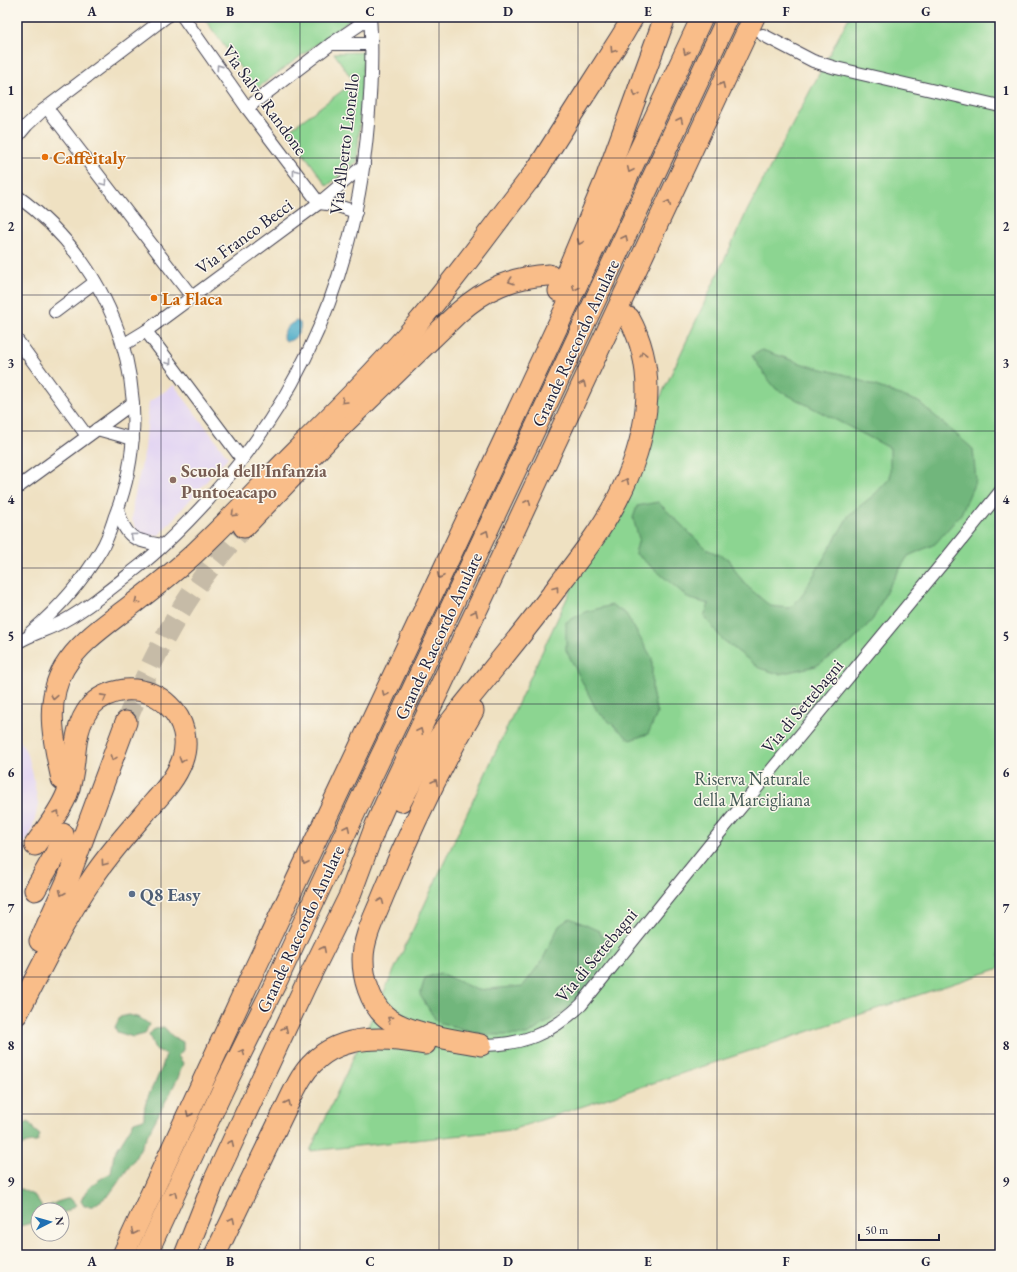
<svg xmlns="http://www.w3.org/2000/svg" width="1017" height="1272" viewBox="0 0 1017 1272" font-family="'EB Garamond',serif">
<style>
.built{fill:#e2d4f3}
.green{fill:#8cd591;stroke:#577c66}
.forest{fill:#71b67b;stroke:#4a6c5b}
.water{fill:#48aac7;stroke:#356681}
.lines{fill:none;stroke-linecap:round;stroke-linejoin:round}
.highway-tunnel{stroke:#c6bba7;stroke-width:21;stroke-dasharray:21 10;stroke-linecap:butt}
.street-casing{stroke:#413f4f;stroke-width:14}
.highway-casing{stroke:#413f4f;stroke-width:23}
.street{stroke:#fff;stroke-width:12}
.highway{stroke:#f9bd89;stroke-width:21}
.oneway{stroke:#8e7062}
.oneway2{stroke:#9c9ca7}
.grid{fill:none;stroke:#22223b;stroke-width:1;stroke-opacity:0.55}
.food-dot{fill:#e8710a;stroke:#fbf7ec;stroke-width:1.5}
.education-dot{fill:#8d6e63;stroke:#fbf7ec;stroke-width:1.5}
.service-dot{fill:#5c6f8a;stroke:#fbf7ec;stroke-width:1.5}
.labels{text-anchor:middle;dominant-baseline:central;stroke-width:3;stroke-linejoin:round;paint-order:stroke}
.street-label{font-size:18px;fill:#22223b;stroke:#fbf7ec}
.food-label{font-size:18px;font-weight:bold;fill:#c56008;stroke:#fbf7ec;text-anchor:start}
.education-label{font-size:18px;font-weight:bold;fill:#785e54;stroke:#fbf7ec;text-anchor:start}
.park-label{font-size:18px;fill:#425855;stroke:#fbf7ec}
.service-label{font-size:18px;font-weight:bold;fill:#4e5e75;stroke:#fbf7ec;text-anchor:start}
.neatline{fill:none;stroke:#22223b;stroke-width:1.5}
.grid-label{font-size:13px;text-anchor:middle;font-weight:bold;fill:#22223b}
</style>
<rect width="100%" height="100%" fill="#fbf7ec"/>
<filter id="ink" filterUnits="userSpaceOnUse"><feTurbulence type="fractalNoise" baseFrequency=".025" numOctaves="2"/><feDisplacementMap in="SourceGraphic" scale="8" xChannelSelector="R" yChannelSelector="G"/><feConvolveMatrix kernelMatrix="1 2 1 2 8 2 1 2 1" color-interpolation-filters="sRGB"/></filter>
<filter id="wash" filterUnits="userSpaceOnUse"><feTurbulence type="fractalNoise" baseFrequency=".012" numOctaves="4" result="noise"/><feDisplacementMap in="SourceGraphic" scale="16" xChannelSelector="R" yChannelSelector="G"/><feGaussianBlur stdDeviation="0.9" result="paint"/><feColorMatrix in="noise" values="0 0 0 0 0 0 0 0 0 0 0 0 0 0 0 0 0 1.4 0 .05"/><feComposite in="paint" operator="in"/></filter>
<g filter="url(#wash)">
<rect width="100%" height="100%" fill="#efe1c2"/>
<!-- built -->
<g class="built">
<path d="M 174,385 L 228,457 L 159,535 L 150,536 L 139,533 L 132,520 L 133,503 L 145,449 L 149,402 Z"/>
<path d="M 17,736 L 28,755 L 33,775 L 38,804 L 35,819 L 30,835 L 24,844 L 17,849 Z"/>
</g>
<!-- green -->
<g class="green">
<path d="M 203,17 L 354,17 L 256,89 Z"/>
<path d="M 849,17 L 1000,17 L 1000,968 L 511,1130 L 310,1151 L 747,211 Z"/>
<path d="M 364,52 L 357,162 L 327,186 L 288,131 L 354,82 L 334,53 Z"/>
</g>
<!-- forest -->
<g class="forest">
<path d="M 762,350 L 806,365 L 846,375 L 919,402 L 973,449 L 976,480 L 961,514 L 935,544 L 908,556 L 889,586 L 873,619 L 852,642 L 816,666 L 779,674 L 759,668 L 722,639 L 704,616 L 709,604 L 690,599 L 635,553 L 639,539 L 633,518 L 637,506 L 658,502 L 706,549 L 729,559 L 738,575 L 748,587 L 770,606 L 790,608 L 801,597 L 849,515 L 875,494 L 890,478 L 890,448 L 776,389 L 768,379 L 752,356 Z"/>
<path d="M 612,605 L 626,614 L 652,658 L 652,691 L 657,714 L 648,734 L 630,740 L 597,711 L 566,650 L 566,622 L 585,612 Z"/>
<path d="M 570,918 L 599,931 L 612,951 L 574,1005 L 527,1035 L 486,1035 L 437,1022 L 420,995 L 425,978 L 440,973 L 477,990 L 523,986 L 542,961 L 559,926 Z"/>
<path d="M 129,1015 L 140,1018 L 149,1024 L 145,1034 L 133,1037 L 117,1032 L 115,1027 L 120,1017 Z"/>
<path d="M 164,1027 L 172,1036 L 183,1042 L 183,1050 L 178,1056 L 183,1063 L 178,1078 L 134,1160 L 109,1195 L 93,1206 L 84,1206 L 81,1201 C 87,1185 97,1181 111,1173 L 114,1154 L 134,1122 L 144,1119 C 143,1101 153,1087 160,1072 C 163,1066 164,1060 166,1054 L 155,1049 L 149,1035 L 155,1028 Z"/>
<path d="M 29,1122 L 34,1130 L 40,1135 L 37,1142 C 28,1142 21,1143 17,1153 L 17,1127 Z"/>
<path d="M 21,1189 L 35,1196 L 43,1209 L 57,1202 L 70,1198 L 76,1205 L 62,1214 L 62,1210 L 38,1210 L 38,1221 L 17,1227 L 17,1190 Z"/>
</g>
<!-- water -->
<path class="water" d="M 297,321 L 300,323 C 302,331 294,342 286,341 L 283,337 C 283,330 290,323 297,321 Z"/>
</g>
<g filter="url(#ink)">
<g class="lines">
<!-- highway-tunnel -->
<g class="highway-tunnel">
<path d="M 562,275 C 594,278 612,292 629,318"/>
<path d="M 126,722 C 148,668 174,615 209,569 C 220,555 232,541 244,527"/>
</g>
<defs>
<g id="street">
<path d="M 183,17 L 247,108 L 319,203"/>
<path d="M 763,35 L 813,61 L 836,68 L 1000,106"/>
<path d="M 331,44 L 371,44"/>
<path d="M 47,108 L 192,297"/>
<path d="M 247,108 L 331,44 L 371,17"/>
<path d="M 17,137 L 27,125 L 42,111 L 166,17"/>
<path d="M 17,196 C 118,269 161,400 115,516 C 111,528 108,539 101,550 C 82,582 59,608 31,632"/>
<path d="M 319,203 L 335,205 L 356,212"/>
<path d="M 55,312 L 95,282"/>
<path d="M 146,331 L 242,459"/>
<path d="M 17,340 L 87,436"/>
<path d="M 123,345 L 146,331 L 319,203 L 364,165"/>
<path d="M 97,429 L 133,439"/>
<path d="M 17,488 L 133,403"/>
<path d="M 118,509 C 125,539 135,541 163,545"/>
<path d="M 17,643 C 31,634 48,630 62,622 C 89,607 113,587 137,568 C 163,548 187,523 209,499 C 220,485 233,472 243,458 C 318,360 358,247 368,124 C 371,89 373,53 370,17"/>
<path d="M 481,1045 C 523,1045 550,1034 581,1005 L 717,836 L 946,559 L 1000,492"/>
</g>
<g id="highway">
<path d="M 531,179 L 574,111 L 622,36 L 633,17"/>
<path d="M 559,291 L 606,179 L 665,17"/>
<path d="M 333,434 L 458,313 C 486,288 512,277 549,275"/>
<path d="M 244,527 L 335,432"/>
<path d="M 473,711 C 439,769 408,835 383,896 C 375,916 363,938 363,959 C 363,978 370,1002 384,1015 C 402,1033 455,1040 481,1045"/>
<path d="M 62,779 C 54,743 44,702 64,668 C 79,643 103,627 125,610 C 150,591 175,572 197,551 C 231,519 262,485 294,453 C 336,411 378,369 417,324 C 460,274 498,219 539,167"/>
<path d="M 401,801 C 417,771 434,742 456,715 C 491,671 528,628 561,582 C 581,556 602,529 617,500 C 646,444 661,376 629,318"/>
<path d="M 35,890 L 56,853 L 63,834"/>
<path d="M 40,941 L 68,879 L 126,722"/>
<path d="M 17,1014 C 41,969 63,921 92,879 C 107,856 125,836 143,815 C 157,798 174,783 182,761 C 189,742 184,720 169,706 C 156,693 142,689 125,690 C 111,692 99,696 90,707 C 69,734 79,765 67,794 C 60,812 46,829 35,845"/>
<path d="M 123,1255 L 251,977 L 457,541 L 702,17"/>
<path d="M 146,1255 L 224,1087 L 278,978 L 374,771 L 404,708 L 728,17"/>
<path d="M 185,1255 L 215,1179 L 306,984 L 350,895 L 376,825 L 396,780 L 505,550 L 754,17"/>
<path d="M 215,1255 L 292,1095 C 298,1083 304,1071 314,1062 C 343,1033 388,1037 425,1044"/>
</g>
</defs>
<!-- street casing -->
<use href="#street" class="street-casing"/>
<!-- highway casing -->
<use href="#highway" class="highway-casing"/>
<!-- street -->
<use href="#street" class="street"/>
<!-- highway -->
<use href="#highway" class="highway"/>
</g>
<!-- one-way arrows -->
<defs><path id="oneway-chevron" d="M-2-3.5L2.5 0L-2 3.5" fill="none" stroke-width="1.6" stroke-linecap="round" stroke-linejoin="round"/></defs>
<g class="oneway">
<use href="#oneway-chevron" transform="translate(613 50) rotate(123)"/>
<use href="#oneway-chevron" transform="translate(686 52) rotate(115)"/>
<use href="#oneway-chevron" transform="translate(722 85) rotate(-65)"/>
<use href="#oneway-chevron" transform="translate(636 94) rotate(110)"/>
<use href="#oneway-chevron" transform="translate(680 120) rotate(-65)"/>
<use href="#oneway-chevron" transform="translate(630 170) rotate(115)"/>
<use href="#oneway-chevron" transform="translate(668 203) rotate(-65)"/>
<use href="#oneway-chevron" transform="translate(625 238) rotate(-65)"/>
<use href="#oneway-chevron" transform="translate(580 242) rotate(112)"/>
<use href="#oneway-chevron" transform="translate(511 281) rotate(161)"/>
<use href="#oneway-chevron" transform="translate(575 288) rotate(115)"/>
<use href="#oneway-chevron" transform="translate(643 354) rotate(-104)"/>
<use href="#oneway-chevron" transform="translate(583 384) rotate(-65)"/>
<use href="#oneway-chevron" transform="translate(344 401) rotate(134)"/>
<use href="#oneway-chevron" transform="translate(626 481) rotate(-66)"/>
<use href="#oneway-chevron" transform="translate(528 502) rotate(-65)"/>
<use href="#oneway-chevron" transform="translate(234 514) rotate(135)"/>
<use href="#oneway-chevron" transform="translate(486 533) rotate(-65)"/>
<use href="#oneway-chevron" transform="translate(440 576) rotate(115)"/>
<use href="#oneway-chevron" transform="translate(556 589) rotate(-53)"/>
<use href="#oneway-chevron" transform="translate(137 601) rotate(142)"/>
<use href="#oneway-chevron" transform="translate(475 613) rotate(-65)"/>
<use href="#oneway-chevron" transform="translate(385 694) rotate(115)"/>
<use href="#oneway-chevron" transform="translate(54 697) rotate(100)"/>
<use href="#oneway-chevron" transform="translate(104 697) rotate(-29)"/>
<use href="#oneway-chevron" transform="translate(420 731) rotate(-65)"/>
<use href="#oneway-chevron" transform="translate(113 758) rotate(110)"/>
<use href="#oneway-chevron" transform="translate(182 760) rotate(108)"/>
<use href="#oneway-chevron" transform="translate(435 782) rotate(-64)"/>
<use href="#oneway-chevron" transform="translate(57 813) rotate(-56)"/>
<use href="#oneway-chevron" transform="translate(347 828) rotate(-65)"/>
<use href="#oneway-chevron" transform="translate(305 862) rotate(115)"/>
<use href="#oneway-chevron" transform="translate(104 863) rotate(126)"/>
<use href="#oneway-chevron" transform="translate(62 893) rotate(113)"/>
<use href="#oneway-chevron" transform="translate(381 901) rotate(-68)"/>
<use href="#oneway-chevron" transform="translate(323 949) rotate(-63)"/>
<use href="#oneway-chevron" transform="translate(390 1019) rotate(-146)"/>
<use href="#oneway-chevron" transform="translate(285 1029) rotate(-65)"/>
<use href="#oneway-chevron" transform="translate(242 1052) rotate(-64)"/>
<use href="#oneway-chevron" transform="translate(288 1103) rotate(-64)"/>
<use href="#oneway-chevron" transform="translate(189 1114) rotate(115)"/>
<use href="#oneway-chevron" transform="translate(231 1143) rotate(-65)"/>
<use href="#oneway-chevron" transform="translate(174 1194) rotate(-65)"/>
<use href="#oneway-chevron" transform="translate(232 1220) rotate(-64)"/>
<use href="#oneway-chevron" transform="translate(134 1232) rotate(115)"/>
</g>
<g class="oneway2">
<use href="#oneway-chevron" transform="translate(219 67) rotate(-125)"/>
<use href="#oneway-chevron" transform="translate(295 172) rotate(-127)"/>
<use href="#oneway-chevron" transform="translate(104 183) rotate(52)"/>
<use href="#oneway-chevron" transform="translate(169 362) rotate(53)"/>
<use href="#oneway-chevron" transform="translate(133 536) rotate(-143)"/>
</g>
</g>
<!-- grid -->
<path class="grid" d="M 161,17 L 161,1255M 300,17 L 300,1255M 439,17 L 439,1255M 578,17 L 578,1255M 717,17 L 717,1255M 856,17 L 856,1255M 17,158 L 1000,158M 17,295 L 1000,295M 17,431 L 1000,431M 17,568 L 1000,568M 17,704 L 1000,704M 17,841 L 1000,841M 17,977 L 1000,977M 17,1114 L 1000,1114"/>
<!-- markers -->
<g class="food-dot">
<circle cx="45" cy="157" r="4"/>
<circle cx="154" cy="298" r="4"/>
</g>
<circle class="education-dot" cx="173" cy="480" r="4"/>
<circle class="service-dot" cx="132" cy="894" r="4"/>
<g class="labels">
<!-- street labels -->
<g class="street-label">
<text transform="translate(265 100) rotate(54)">Via Salvo Randone</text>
<text transform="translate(344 144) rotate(-83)">Via Alberto Lionello</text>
<text transform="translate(244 236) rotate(-36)">Via Franco Becci</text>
<text transform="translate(575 343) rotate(-65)">Grande Raccordo Anulare</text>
<text transform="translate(438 636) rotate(-65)">Grande Raccordo Anulare</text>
<text transform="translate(802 706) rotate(-50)">Via di Settebagni</text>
<text transform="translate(300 929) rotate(-65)">Grande Raccordo Anulare</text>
<text transform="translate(596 955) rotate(-50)">Via di Settebagni</text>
</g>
<!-- food labels -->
<g class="food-label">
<text x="53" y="157">Caffèitaly</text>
<text x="162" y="298">La Flaca</text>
</g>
<!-- education labels -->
<g class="education-label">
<text x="181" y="470">Scuola dell’Infanzia<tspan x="181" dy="21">Puntoeacapo</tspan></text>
</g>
<!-- park labels -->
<g class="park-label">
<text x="752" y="778">Riserva Naturale<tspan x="752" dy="21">della Marcigliana</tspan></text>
</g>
<!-- service labels -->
<g class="service-label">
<text x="140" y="894">Q8 Easy</text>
</g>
</g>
<!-- margin -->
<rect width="1017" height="1272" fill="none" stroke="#fbf7ec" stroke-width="44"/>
<!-- north arrow -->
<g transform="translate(50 1222) rotate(84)"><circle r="19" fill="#fbf7ec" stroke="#a4a2a5"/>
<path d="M0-3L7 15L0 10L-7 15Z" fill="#1f6fb2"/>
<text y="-6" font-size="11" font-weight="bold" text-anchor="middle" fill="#22223b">N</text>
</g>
<!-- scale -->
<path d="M859 1234v6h80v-6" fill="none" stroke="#22223b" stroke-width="2"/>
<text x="865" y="1234" font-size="12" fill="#22223b" stroke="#fbf7ec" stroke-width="3" paint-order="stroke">50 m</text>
<rect x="22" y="22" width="973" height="1228" class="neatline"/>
<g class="grid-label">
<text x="92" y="16">A</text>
<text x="230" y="16">B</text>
<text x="370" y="16">C</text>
<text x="508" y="16">D</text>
<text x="648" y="16">E</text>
<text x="786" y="16">F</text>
<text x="926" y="16">G</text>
<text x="11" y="95">1</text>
<text x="1006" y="95">1</text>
<text x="11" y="231">2</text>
<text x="1006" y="231">2</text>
<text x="11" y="368">3</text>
<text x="1006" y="368">3</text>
<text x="11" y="504">4</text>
<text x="1006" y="504">4</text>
<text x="11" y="641">5</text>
<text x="1006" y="641">5</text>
<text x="11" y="777">6</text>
<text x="1006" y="777">6</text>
<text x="11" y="913">7</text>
<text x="1006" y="913">7</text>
<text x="11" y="1050">8</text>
<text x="1006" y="1050">8</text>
<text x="11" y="1186">9</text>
<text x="1006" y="1186">9</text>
<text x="92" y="1266">A</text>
<text x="230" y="1266">B</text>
<text x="370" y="1266">C</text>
<text x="508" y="1266">D</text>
<text x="648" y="1266">E</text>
<text x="786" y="1266">F</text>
<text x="926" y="1266">G</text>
</g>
</svg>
